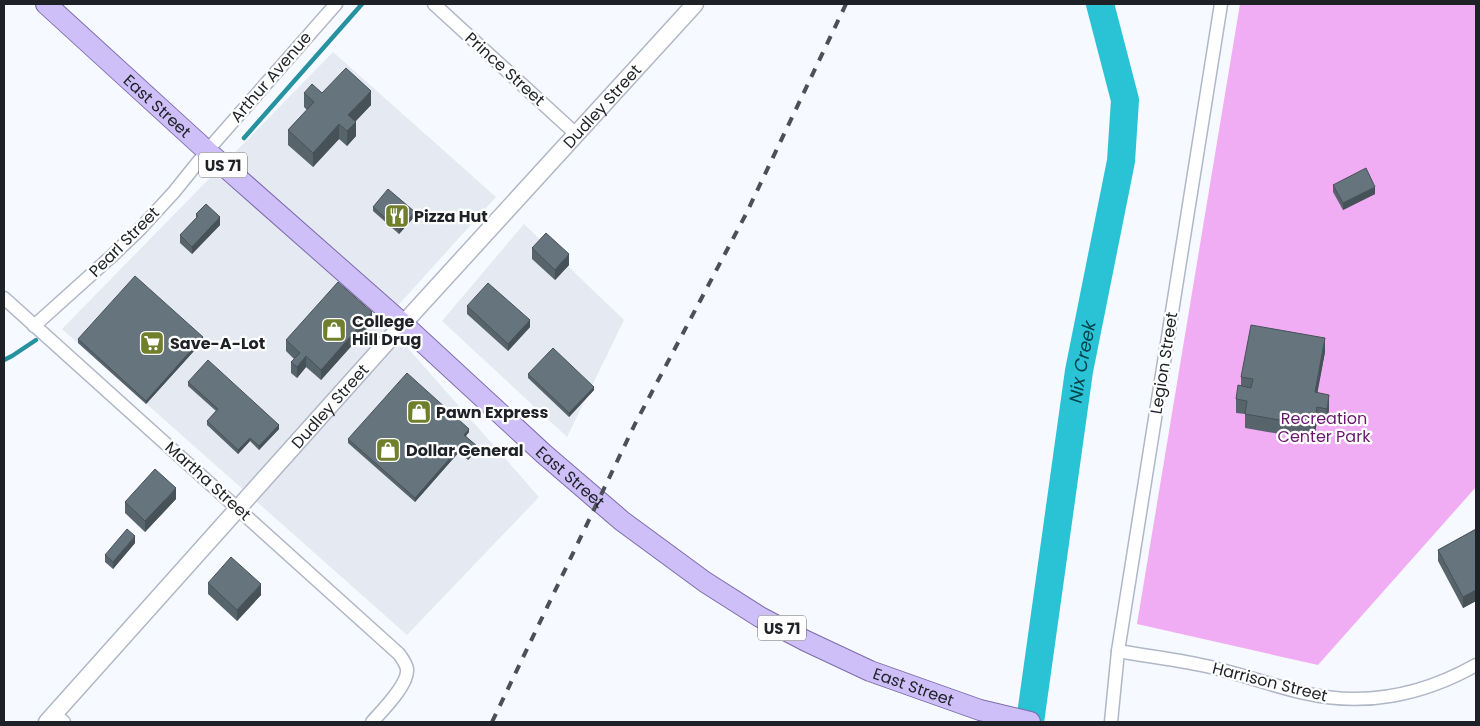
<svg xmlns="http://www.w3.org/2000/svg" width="1480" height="726" viewBox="0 0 1480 726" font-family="Poppins,sans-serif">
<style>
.built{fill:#e5e9f2}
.green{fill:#f1adf4}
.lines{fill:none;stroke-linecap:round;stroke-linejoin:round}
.stream{stroke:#2692a0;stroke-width:4.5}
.river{stroke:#29c3d5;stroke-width:28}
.minor-casing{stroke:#b0b7c6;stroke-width:15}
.tertiary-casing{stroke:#b0b7c6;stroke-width:19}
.primary-casing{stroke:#7c6cab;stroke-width:22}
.minor{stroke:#fff;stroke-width:12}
.tertiary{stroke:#fff;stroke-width:16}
.primary{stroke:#cebff8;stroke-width:20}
.rail{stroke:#4c4f55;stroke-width:4;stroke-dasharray:9 9;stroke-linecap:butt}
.wall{fill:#58646c}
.shaded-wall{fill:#475158}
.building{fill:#66747e;stroke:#475158}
.labels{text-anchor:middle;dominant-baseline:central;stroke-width:4.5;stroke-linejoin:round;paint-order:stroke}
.shield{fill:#fff;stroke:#626467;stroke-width:1}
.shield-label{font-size:15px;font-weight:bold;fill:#1e2126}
.street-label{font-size:16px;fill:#1e2126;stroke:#fff}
.poi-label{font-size:16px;font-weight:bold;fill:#1e2126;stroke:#fff;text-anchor:start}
.park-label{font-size:16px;fill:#67186d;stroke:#fff}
.water-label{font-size:18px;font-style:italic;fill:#00424a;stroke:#fff}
</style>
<rect width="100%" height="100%" fill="#f6f9ff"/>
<!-- built -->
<g class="built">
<path d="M 333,52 L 496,197 L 384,321 L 539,497 L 407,635 L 62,329 Z"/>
<path d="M 524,224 L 624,320 L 567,437 L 442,321 Z"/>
</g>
<!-- green -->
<path class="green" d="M 1240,4 L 1476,4 L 1476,487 L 1318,665 L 1137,624 Z"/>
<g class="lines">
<!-- stream -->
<g class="stream">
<path d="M 244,138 L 362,4"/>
<path d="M 4,360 L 12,356 L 36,340"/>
</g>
<!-- river -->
<path class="river" id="s1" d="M 1030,722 L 1079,371 L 1121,161 L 1125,100 L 1100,4"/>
<defs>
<g id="minor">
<path d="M 434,4 L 576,134"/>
<path d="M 4,298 L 399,654 C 402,658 406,664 407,669 C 409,684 382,711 372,722"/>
<path d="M 34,326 L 113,255 L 140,229 L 174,192 L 207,151 L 336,4"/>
<path d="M 1118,651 C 1146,656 1174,659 1201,665 C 1236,672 1269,685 1304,693 C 1364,707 1423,695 1476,665"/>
<path d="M 54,714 L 64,722"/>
<path d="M 1111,722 L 1118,651 L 1221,4"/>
</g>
<g id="tertiary">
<path id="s2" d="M 47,722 L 403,324 L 695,4"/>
</g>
<g id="primary">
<path id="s3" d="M 46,4 L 207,151 L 403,324 L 544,454 L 622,521 L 705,582 L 760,617 L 806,641 L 870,671 L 980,710 L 1030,722"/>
</g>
</defs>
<!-- minor casing -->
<use href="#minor" class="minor-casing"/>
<!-- tertiary casing -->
<use href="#tertiary" class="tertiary-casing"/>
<!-- primary casing -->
<use href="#primary" class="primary-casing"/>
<!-- minor -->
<use href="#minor" class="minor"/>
<!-- tertiary -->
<use href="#tertiary" class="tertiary"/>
<!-- primary -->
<use href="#primary" class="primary"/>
<!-- rail -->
<path class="rail" d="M 492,722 L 635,424 L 746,214 L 846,4"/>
</g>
<!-- wall -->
<g class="wall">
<path d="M 304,93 L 322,93 L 371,105 L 355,122 L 356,136 L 347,146 L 339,139 L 313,167 L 288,145 L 288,130 L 307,110 L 304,107 Z"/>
<path d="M 1333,185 L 1375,194 L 1343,210 L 1333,192 Z"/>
<path d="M 373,207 L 415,216 L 399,234 L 373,211 Z"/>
<path d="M 196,214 L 220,225 L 192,254 L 180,243 L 180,235 L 196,219 Z"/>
<path d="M 532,248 L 569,265 L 555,280 L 532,259 Z"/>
<path d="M 467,306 L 530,327 L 508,351 L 467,314 Z"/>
<path d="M 372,323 L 321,380 L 306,367 L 297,378 L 291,373 L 291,362 L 294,359 L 286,351 L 286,340 Z"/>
<path d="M 78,339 L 203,341 L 146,404 L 78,343 Z"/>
<path d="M 1325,352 L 1317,393 L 1329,409 L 1327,423 L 1317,421 L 1314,440 L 1245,428 L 1245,414 L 1236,413 L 1236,399 L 1241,386 L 1241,377 Z"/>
<path d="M 528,374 L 594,390 L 569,417 L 528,378 Z"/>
<path d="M 188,382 L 279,429 L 259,450 L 250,441 L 238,454 L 207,425 L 207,421 L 216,411 L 188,386 Z"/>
<path d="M 469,432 L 466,436 L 477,450 L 468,460 L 459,452 L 415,502 L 348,443 L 348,439 Z"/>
<path d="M 176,499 L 145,532 L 125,513 L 125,502 Z"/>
<path d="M 1476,529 L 1476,601 L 1463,608 L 1438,561 L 1438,550 Z"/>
<path d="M 135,543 L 113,569 L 105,562 L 105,555 Z"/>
<path d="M 208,583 L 261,595 L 237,621 L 208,594 Z"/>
</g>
<!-- shaded-wall -->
<g class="shaded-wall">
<path d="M 371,91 L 371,105 L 348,129 L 348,115 Z"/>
<path d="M 356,122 L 356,136 L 347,146 L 347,131 Z"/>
<path d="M 339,124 L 339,139 L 313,167 L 313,153 Z"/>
<path d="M 1375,187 L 1375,194 L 1343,210 L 1343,203 Z"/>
<path d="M 415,212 L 415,216 L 399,234 L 399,230 Z"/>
<path d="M 220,217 L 220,225 L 192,254 L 192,247 Z"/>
<path d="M 569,254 L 569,265 L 555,280 L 555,270 Z"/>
<path d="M 372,312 L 372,323 L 321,380 L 321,370 Z"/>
<path d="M 530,320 L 530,327 L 508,351 L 508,344 Z"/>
<path d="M 203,337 L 203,341 L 146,404 L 146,401 Z"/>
<path d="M 1325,338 L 1325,352 L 1315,406 L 1315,392 Z"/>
<path d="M 306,356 L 306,367 L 297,378 L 297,367 Z"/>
<path d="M 594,387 L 594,390 L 569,417 L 569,413 Z"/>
<path d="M 1329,395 L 1329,409 L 1327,423 L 1327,409 Z"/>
<path d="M 1317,407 L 1317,421 L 1314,440 L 1314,426 Z"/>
<path d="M 279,425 L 279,429 L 259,450 L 259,446 Z"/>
<path d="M 469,429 L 469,432 L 464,438 L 464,435 Z"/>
<path d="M 250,438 L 250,441 L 238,454 L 238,450 Z"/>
<path d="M 477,446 L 477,450 L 468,460 L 468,456 Z"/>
<path d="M 459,448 L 459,452 L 415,502 L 415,498 Z"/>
<path d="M 176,488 L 176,499 L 145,532 L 145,521 Z"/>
<path d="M 135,536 L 135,543 L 113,569 L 113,562 Z"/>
<path d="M 261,584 L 261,595 L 237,621 L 237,610 Z"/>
<path d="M 1476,590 L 1476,601 L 1463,608 L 1463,597 Z"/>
</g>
<!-- building -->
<g class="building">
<path d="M 346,68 L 371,91 L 348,115 L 356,122 L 347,131 L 339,124 L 313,153 L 288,130 L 314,102 L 304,93 L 312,84 L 322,93 Z"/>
<path d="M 1366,168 L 1375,187 L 1343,203 L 1333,185 Z"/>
<path d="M 388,189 L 415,212 L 399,230 L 373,207 Z"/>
<path d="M 206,204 L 220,217 L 192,247 L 180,235 L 198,216 L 196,214 Z"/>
<path d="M 546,233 L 569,254 L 555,270 L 532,248 Z"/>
<path d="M 135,276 L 203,337 L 146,401 L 78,339 Z"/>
<path d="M 338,282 L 372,312 L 321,370 L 306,356 L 297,367 L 291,362 L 300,353 L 286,340 Z"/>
<path d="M 488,283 L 530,320 L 508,344 L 467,306 Z"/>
<path d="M 1251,325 L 1325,338 L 1315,392 L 1329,395 L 1327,409 L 1317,407 L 1314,426 L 1245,414 L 1247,401 L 1236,399 L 1238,385 L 1251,388 L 1253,379 L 1241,377 Z"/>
<path d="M 553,348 L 594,387 L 569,413 L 528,374 Z"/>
<path d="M 208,360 L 279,425 L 259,446 L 250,438 L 238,450 L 207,421 L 218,409 L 188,382 Z"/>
<path d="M 407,373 L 469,429 L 464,435 L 477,446 L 468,456 L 459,448 L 415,498 L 348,439 Z"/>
<path d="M 155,469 L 176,488 L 145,521 L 125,502 Z"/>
<path d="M 127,529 L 135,536 L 113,562 L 105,555 Z"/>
<path d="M 1476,529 L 1476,590 L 1463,597 L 1438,550 Z"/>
<path d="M 231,557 L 261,584 L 237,610 L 208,583 Z"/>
</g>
<!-- icons -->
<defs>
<symbol id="restaurant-square" viewBox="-11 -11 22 22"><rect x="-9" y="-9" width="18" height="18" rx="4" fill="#707f2c" stroke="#fff"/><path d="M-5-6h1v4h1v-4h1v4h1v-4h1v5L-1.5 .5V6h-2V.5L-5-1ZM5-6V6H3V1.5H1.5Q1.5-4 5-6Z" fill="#fff"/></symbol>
<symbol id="shop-square" viewBox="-11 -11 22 22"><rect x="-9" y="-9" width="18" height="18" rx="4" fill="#707f2c" stroke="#fff"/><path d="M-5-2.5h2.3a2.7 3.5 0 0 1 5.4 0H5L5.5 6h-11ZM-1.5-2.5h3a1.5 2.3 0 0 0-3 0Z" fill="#fff"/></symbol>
<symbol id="supermarket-square" viewBox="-11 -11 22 22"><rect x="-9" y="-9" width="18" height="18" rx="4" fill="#707f2c" stroke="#fff"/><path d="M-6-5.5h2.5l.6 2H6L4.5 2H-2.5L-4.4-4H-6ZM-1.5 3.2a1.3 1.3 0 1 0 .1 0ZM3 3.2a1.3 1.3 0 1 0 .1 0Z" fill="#fff"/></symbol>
</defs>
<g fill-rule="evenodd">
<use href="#restaurant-square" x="383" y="202" width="28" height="28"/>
<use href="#shop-square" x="320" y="316" width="28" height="28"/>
<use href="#supermarket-square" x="138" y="329" width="28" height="28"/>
<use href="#shop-square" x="405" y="398" width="28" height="28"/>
<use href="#shop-square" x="374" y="436" width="28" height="28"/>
</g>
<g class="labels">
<!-- shield labels -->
<g class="shield">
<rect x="199" y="152.5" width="48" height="25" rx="4"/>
<rect x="758" y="615.5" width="48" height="25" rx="4"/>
</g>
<g class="shield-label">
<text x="223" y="165">US 71</text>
<text x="782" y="628">US 71</text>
</g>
<!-- street labels -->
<g class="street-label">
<text transform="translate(505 69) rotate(42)">Prince Street</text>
<text transform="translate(271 77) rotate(-49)">Arthur Avenue</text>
<text stroke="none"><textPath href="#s3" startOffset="151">East Street</textPath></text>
<text stroke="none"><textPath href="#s2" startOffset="829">Dudley Street</textPath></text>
<text transform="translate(124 242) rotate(-45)">Pearl Street</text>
<text transform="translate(1164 363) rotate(-81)">Legion Street</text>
<text stroke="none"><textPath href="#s2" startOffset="424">Dudley Street</textPath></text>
<text stroke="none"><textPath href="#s3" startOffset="706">East Street</textPath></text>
<text transform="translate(208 481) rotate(42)">Martha Street</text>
<text transform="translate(1270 682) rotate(14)">Harrison Street</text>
<text stroke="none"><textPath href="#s3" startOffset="1111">East Street</textPath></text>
</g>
<!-- poi labels -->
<g class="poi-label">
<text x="414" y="216">Pizza Hut</text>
<text x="352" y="321">College<tspan x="352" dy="18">Hill Drug</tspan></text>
<text x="170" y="343">Save-A-Lot</text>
<text x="436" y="412">Pawn Express</text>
<text x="406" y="450">Dollar General</text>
</g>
<!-- park labels -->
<g class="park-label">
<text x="1324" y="418">Recreation<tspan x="1324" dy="18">Center Park</tspan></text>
</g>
<!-- water labels -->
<g class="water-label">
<text stroke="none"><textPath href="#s1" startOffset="364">Nix Creek</textPath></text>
</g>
</g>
<!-- border -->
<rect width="1480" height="726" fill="none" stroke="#1e2126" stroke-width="10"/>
</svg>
